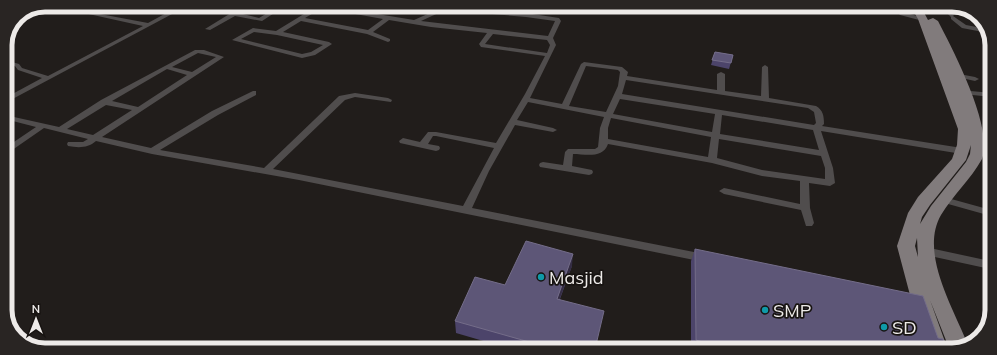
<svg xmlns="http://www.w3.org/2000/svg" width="997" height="355" viewBox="0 0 997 355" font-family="Mulish,sans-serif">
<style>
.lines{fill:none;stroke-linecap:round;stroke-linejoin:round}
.minor{fill:#504d4d;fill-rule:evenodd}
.primary{fill:#817b7c;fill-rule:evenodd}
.wall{fill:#4c446a}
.shaded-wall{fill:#342d44}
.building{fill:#5d5677;stroke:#746d89}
.culture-dot{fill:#0f9aa8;stroke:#181412;stroke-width:1.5}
.labels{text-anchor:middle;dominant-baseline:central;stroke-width:3.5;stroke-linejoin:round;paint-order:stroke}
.near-poi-label{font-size:18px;fill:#edeae8;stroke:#181412;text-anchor:start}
.rim{fill:none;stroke:#edeae8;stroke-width:5}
</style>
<rect width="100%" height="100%" fill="#211d1b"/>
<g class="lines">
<!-- minor -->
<g class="minor">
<path d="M 181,5 L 189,5 L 5,103 L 5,98 L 42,78 L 18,70 L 15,66 L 5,64 L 5,60 L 19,64 L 22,68 L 48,76 L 143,26 L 84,13 L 84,11 L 148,23 Z"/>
<path d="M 244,5 L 252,5 L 239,13 L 259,18 L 279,6 L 285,6 L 262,21 L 235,16 L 210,30 L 205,29 Z"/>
<path d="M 317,6 L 328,6 L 414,20 L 439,9 L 429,6 L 526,13 L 559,18 L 561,21 L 553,38 L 556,45 L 530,98 L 562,104 L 581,64 L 584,62 L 622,67 L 628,72 L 627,76 L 717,90 L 717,74 L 721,72 L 725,74 L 725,91 L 761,96 L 762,67 L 765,65 L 768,67 L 769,98 L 816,106 C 823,110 824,116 824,124 L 822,126 L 962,148 L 966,151 L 962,154 L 821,131 L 833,168 L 835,183 L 830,186 L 809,183 L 810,208 L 814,223 L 812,226 L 806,226 L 801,210 L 724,194 L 719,191 L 724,188 L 800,204 L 800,181 L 762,176 L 712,163 L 608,144 C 603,159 585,154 573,154 L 572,166 L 592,170 L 593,172 L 592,174 L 589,175 L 540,167 L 539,165 L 540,163 L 543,162 L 563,165 L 565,152 L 568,149 L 595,149 L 598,147 L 600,128 L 604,117 L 528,102 L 517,120 L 553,128 L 557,130 L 553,132 L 515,125 L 489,171 L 472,208 L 704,254 L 708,255 L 709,258 L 708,261 L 704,262 L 299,180 L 152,154 L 96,141 C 88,148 79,148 68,146 L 67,144 L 68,142 L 83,142 L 88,139 L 44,128 L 5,155 L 5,148 L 36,127 L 5,119 L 5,115 L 59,127 L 101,100 L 195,50 L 204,50 L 224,57 L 102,137 L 151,148 L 212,111 L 253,91 L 256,91 L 256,95 L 218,115 L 160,150 L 264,168 L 339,96 L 355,93 L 388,98 L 392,100 L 391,102 L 355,97 L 345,100 L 273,169 L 463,206 L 494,148 L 436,136 L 433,136 L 428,144 L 439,146 L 440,148 L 439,150 L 436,151 L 400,143 L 399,141 L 403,138 L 420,142 L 428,132 L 436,132 L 496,143 L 525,94 L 545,56 L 481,47 L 479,44 L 487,33 L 431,27 L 389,20 L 373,32 L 390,39 L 390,41 L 388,42 L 367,34 L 301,21 L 283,32 L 329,42 L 332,44 L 315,55 L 302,58 L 232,40 L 253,28 L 276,31 ZM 322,8 L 383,19 L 368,30 L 305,18 ZM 445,10 L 526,17 L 555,21 L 548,36 L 421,21 ZM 254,32 L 277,35 L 323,45 L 311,52 L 302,54 L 241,39 ZM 493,34 L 547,40 L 550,45 L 547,53 L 485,44 ZM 198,53 L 216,57 L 192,72 L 172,67 ZM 586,66 L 618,70 L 620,72 L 618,86 L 606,112 L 569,106 ZM 167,69 L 187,75 L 138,107 L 112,101 ZM 626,80 L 808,108 L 814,112 L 816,123 L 814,125 L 622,94 ZM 620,99 L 715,114 L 712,132 L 613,114 ZM 106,105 L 132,110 L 93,135 L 67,129 ZM 722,115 L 813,130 L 819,150 L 720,134 ZM 611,118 L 711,137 L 708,157 L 608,139 L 608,128 ZM 719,139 L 821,156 L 825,168 L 825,179 L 762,170 L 717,158 Z"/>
<path d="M 941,7 L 947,7 L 954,15 L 953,16 L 966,25 L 987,29 L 988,33 L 962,28 L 951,19 L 951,17 Z"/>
<path d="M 902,12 L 925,18 L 926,19 L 923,21 L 900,15 L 899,14 Z"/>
<path d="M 954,73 L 975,77 L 979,79 L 975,81 L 957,77 L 954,77 Z"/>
<path d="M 960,90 L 992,93 L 992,97 L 963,94 L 960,94 Z"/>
<path d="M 978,137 L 991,141 L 991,145 L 975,142 L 974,140 L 975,138 Z"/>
<path d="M 944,197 L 991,210 L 991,216 L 941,202 L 939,200 Z"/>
<path d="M 925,247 L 990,261 L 990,269 L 921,254 L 920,251 L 921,248 Z"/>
</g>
<!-- primary -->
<path class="primary" d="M 911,7 L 921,7 L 928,20 L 933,18 L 938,21 C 953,50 994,128 982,159 C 971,179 953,195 941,215 C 919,253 954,309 968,345 L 952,350 L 950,350 L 949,348 L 930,300 L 948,350 L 928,350 L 910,295 L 897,246 L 908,213 L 918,197 L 952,159 L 957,145 L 958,129 L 918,19 ZM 971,145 L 970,154 L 966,162 L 931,206 L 920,224 L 922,217 L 930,205 L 966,160 ZM 917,238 L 918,257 L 915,246 Z"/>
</g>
<!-- wall -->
<g class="wall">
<path d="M 715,52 L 733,55 L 729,69 L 711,65 Z"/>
<path d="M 695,249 L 938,338 L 948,350 L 691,349 L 691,261 Z"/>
<path d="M 572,266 L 560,299 L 595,349 L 511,349 L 456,333 L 455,321 L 505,285 Z"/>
</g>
<!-- shaded-wall -->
<path class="shaded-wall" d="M 573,254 L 572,266 L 555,311 L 557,299 Z"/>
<!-- building -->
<g class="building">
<path d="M 715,52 L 733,55 L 731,63 L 712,60 Z"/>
<path d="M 526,241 L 573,254 L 557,299 L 604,311 L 595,349 L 554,349 L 455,321 L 475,277 L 505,285 Z"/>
<path d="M 695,249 L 923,296 L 938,338 L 943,339 L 948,350 L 730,350 L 696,340 Z"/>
</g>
<!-- markers -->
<g class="culture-dot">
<circle cx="541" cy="277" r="4"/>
<circle cx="765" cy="310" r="4"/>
<circle cx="884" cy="327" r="4"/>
</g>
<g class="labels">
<!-- near-poi labels -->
<g class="near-poi-label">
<text x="549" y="277">Masjid</text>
<text x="773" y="310">SMP</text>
<text x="892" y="327">SD</text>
</g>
</g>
<!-- crop -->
<path d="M0 0H997V355H0ZM45 12H952A33 33 0 0 1 985 45V310A33 33 0 0 1 952 343H45A33 33 0 0 1 12 310V45A33 33 0 0 1 45 12Z" fill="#292523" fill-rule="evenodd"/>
<path class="rim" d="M45 12H952A33 33 0 0 1 985 45V310A33 33 0 0 1 952 343H45A33 33 0 0 1 12 310V45A33 33 0 0 1 45 12Z"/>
<!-- north arrow -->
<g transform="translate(36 319)" stroke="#181412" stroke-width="3" paint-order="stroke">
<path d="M0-3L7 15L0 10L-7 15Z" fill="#edeae8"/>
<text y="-6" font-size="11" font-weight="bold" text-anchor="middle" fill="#edeae8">N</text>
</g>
</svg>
